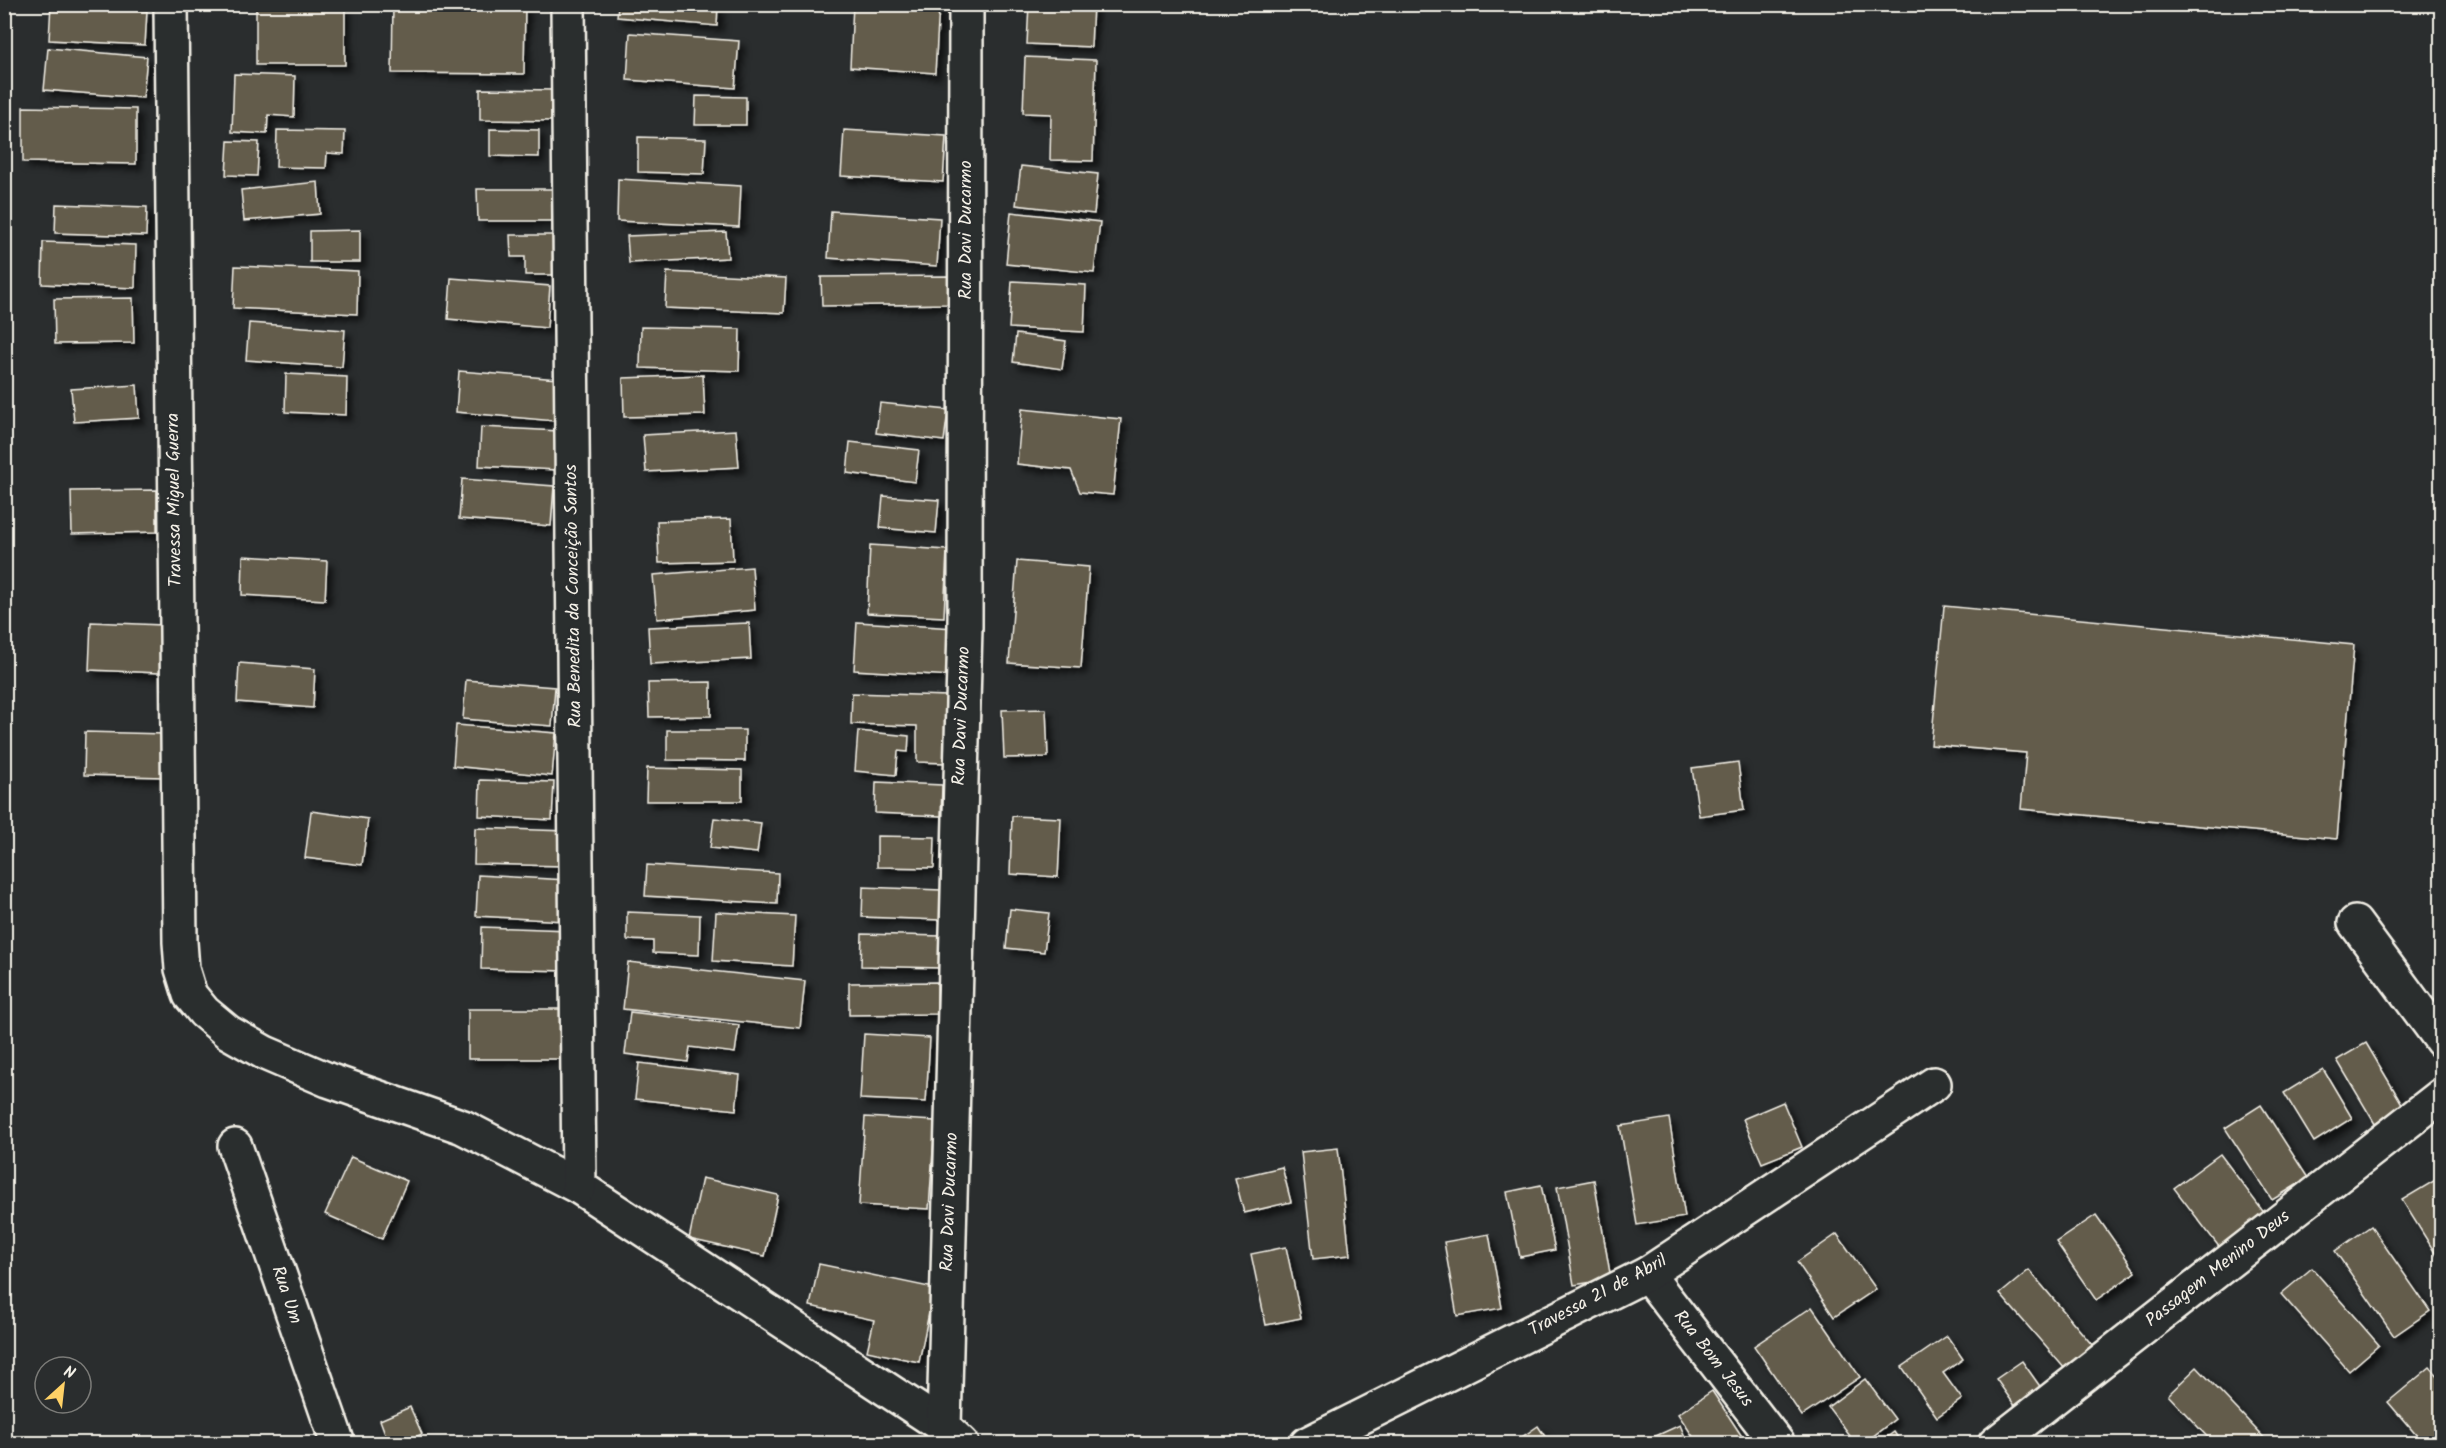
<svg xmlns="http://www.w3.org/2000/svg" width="2446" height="1448" viewBox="0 0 2446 1448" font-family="Kalam,sans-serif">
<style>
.building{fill:#645c4c;stroke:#f4f1e8;stroke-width:1.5;filter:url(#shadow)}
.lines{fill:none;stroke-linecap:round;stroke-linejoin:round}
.street-casing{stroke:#f4f1e8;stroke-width:38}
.street{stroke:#2a2d2e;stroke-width:33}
.labels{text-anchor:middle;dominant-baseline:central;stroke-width:4.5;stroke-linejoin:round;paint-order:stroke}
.street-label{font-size:18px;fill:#f4f1e8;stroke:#2a2d2e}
</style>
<defs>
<filter id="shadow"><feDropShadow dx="5.5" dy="5.5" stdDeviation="3" flood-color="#0009"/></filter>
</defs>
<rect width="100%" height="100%" fill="#2a2d2e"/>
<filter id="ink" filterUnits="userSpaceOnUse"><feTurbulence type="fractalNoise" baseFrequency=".0167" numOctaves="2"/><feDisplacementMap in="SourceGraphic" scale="12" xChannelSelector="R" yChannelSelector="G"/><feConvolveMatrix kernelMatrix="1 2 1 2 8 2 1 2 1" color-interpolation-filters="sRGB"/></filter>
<g filter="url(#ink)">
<!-- building -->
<g class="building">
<path d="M 51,4 L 147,11 L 145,45 L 49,40 Z"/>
<rect x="256" y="4" width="89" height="61"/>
<path d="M 393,4 L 525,4 L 524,74 L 392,73 Z"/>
<path d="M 618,4 L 718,4 L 717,26 L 617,17 Z"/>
<path d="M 853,4 L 939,6 L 935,73 L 850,67 Z"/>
<path d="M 1029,4 L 1093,4 L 1091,47 L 1027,44 Z"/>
<path d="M 630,33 L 739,41 L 735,88 L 627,80 Z"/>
<path d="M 48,48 L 147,57 L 143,98 L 44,90 Z"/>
<path d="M 1025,57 L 1096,60 L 1093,161 L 1050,160 L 1051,114 L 1023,113 Z"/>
<path d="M 234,74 L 295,76 L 294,117 L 268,115 L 267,134 L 232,132 Z"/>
<path d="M 480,89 L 555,90 L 555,121 L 480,120 Z"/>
<path d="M 696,96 L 746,97 L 746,125 L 695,125 Z"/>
<path d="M 23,107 L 136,109 L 136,164 L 23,162 Z"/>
<path d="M 490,129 L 539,130 L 539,157 L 490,156 Z"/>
<path d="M 277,130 L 345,131 L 344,154 L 327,153 L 326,168 L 276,167 Z"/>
<path d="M 844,130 L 946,136 L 943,182 L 841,176 Z"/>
<path d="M 638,137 L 706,139 L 704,174 L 638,172 Z"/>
<path d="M 228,141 L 259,142 L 257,176 L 226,175 Z"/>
<path d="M 1021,166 L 1098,174 L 1094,214 L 1016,205 Z"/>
<path d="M 618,179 L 741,186 L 739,227 L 617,221 Z"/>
<path d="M 318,182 L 320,214 L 244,221 L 241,190 Z"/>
<path d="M 477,189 L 552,189 L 552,221 L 478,221 Z"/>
<path d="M 56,204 L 147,207 L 146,236 L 55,233 Z"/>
<path d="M 831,211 L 940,218 L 937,266 L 828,258 Z"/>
<path d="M 1011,212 L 1100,222 L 1094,273 L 1006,264 Z"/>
<path d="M 360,230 L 360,262 L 310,262 L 310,231 Z"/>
<path d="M 726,232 L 728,258 L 629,263 L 627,236 Z"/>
<path d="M 510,235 L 556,235 L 557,275 L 525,275 L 525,257 L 511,257 Z"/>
<path d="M 43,242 L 136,245 L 135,288 L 42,284 Z"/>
<path d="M 235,266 L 358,271 L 357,314 L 233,308 Z"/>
<path d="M 667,272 L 786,278 L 784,313 L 665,308 Z"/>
<path d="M 948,276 L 949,304 L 822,306 L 821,277 Z"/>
<path d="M 451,278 L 550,286 L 547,328 L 448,319 Z"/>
<path d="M 1012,281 L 1086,285 L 1084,332 L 1009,328 Z"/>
<path d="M 133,298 L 134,343 L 55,344 L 54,299 Z"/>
<path d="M 249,323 L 345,330 L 342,367 L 246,360 Z"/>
<path d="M 641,327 L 740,329 L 739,371 L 640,368 Z"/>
<path d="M 1016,334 L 1066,341 L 1062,369 L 1013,362 Z"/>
<path d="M 459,371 L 558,379 L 555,421 L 456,412 Z"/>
<path d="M 286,374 L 347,377 L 346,415 L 285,412 Z"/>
<path d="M 703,375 L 705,415 L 624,417 L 623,378 Z"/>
<path d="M 137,385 L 139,418 L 74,422 L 71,389 Z"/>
<path d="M 880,403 L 948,410 L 944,441 L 876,433 Z"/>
<path d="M 1022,409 L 1121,419 L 1113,495 L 1080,492 L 1071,470 L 1017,464 Z"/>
<path d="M 481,427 L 559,431 L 557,470 L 479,466 Z"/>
<path d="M 736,430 L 739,467 L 646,472 L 643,435 Z"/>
<path d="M 850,442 L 919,450 L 915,482 L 847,473 Z"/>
<path d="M 462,479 L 554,486 L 551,526 L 459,519 Z"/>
<path d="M 157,490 L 157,532 L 72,534 L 71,491 Z"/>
<path d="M 883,496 L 939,500 L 936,533 L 880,528 Z"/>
<path d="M 731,519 L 733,561 L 659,563 L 657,521 Z"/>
<path d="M 870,545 L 947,550 L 944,617 L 867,613 Z"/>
<path d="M 243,556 L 327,561 L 325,600 L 242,595 Z"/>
<path d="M 1017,561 L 1089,567 L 1081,668 L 1009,663 Z"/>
<path d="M 752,567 L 755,610 L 657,619 L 653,575 Z"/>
<path d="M 1944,606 L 2354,645 L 2337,839 L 2021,809 L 2026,753 L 1931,745 Z"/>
<path d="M 91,622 L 162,625 L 160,673 L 89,670 Z"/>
<path d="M 857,622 L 955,628 L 952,676 L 854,670 Z"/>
<path d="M 749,623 L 751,659 L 650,664 L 648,627 Z"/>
<path d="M 239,663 L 315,669 L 313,708 L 237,702 Z"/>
<path d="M 466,680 L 555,687 L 552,726 L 463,719 Z"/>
<path d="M 711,682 L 711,716 L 649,717 L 648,683 Z"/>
<path d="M 852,693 L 948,696 L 946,763 L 917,762 L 917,726 L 851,724 Z"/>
<path d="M 1046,709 L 1048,757 L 1004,758 L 1002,710 Z"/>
<path d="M 456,725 L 556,733 L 552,776 L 453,766 Z"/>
<path d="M 667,730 L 745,730 L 745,761 L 667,760 Z"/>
<path d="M 858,731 L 909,736 L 908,752 L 898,751 L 896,775 L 855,771 Z"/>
<path d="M 85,732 L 165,734 L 165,777 L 84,775 Z"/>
<path d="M 1738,762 L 1744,810 L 1699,816 L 1692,768 Z"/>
<path d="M 647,768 L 742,770 L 742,801 L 646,801 Z"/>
<path d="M 480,780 L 554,782 L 552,820 L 479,816 Z"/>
<path d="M 876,782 L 942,785 L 941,816 L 875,813 Z"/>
<path d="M 311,811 L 368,819 L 362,865 L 305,858 Z"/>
<path d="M 1012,816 L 1061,818 L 1058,877 L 1010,874 Z"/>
<path d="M 714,818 L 761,823 L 757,853 L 710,848 Z"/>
<path d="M 475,828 L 566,831 L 565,866 L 474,864 Z"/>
<path d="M 877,836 L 935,837 L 934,868 L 877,867 Z"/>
<path d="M 647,865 L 778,873 L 777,904 L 645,896 Z"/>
<path d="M 478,875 L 568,880 L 565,921 L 476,916 Z"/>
<path d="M 863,887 L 941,890 L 941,920 L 862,917 Z"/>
<path d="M 1010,909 L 1049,913 L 1044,952 L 1006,948 Z"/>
<path d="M 627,912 L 700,915 L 699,955 L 653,953 L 653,941 L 627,940 Z"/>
<path d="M 716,912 L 795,916 L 792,966 L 713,961 Z"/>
<path d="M 482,927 L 569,930 L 568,971 L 481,969 Z"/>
<path d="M 862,934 L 942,936 L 941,968 L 861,966 Z"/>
<path d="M 628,962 L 805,981 L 800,1028 L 623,1009 Z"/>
<path d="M 937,982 L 937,1014 L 849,1015 L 849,983 Z"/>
<path d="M 468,1009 L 562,1009 L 563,1059 L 468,1059 Z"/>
<path d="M 630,1012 L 739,1025 L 735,1053 L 690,1047 L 688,1062 L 625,1054 Z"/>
<path d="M 864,1034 L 930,1038 L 926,1102 L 860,1099 Z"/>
<path d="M 2366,1043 L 2404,1107 L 2375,1124 L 2337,1060 Z"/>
<path d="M 639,1063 L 740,1075 L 736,1110 L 635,1099 Z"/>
<path d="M 2323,1069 L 2352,1118 L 2314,1142 L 2284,1093 Z"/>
<path d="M 1783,1102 L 1802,1147 L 1762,1163 L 1743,1119 Z"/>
<path d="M 2261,1105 L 2308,1178 L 2272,1200 L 2225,1128 Z"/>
<path d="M 865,1117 L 935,1121 L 929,1209 L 859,1205 Z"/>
<path d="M 1669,1118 L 1685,1217 L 1637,1225 L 1620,1126 Z"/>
<path d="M 1338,1148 L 1350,1255 L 1313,1259 L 1301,1152 Z"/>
<path d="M 2220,1154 L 2268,1218 L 2223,1252 L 2174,1188 Z"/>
<path d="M 351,1157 L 407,1181 L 382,1239 L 325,1214 Z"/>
<path d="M 1282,1167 L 1291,1202 L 1244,1213 L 1235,1178 Z"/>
<path d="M 2442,1176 L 2442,1264 L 2402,1200 Z"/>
<path d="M 702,1178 L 778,1195 L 765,1256 L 689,1239 Z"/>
<path d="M 1594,1180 L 1611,1279 L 1574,1285 L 1557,1187 Z"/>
<path d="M 1541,1185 L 1555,1250 L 1520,1257 L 1507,1192 Z"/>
<path d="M 2096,1215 L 2136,1272 L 2096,1300 L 2056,1242 Z"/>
<path d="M 2371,1226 L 2430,1311 L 2394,1336 L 2335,1251 Z"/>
<path d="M 1489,1234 L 1502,1308 L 1457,1316 L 1444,1242 Z"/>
<path d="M 1837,1234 L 1876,1289 L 1834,1317 L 1797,1262 Z"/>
<path d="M 1286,1247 L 1301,1318 L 1266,1325 L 1251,1254 Z"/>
<path d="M 819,1264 L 934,1288 L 919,1362 L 867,1351 L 874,1320 L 810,1306 Z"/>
<path d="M 2312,1268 L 2379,1345 L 2349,1371 L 2281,1294 Z"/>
<path d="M 2029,1270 L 2093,1346 L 2066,1370 L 2000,1294 Z"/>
<path d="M 1812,1307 L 1860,1377 L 1802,1416 L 1754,1346 Z"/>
<path d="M 1947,1336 L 1963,1359 L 1943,1373 L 1962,1399 L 1937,1417 L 1902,1367 Z"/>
<path d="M 2022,1361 L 2044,1392 L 2018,1410 L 1996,1379 Z"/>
<path d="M 2197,1367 L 2267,1441 L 2264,1444 L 2214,1444 L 2168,1395 Z"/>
<path d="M 2430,1367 L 2442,1380 L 2442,1444 L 2424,1444 L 2388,1402 Z"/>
<path d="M 1865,1379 L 1895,1419 L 1863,1444 L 1856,1444 L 1828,1407 Z"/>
<path d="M 1712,1391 L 1747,1444 L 1698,1444 L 1678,1414 Z"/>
<path d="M 410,1407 L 422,1434 L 400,1444 L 389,1444 L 380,1420 Z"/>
<path d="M 1680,1425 L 1688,1444 L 1638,1444 Z"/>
<path d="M 1538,1426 L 1550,1444 L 1512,1444 Z"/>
<path d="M 1894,1432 L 1902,1444 L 1878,1444 Z"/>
</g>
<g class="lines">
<defs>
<g id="street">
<path d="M 171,4 L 180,942 L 182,969 L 190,995 L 204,1012 L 228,1032 L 265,1053 L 328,1080 L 463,1127 L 579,1187 L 944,1427 L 962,1444"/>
<path d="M 568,4 L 579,1187"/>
<path d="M 2355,923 L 2442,1041"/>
<path d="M 235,1146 L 338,1444"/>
<path d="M 1647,1274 L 1778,1444"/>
<path d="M 944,1427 L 965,627 L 966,4"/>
<path d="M 1307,1444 L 1647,1274 L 1934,1084"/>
<path d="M 1995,1444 L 2442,1095"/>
</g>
</defs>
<!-- street casing -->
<use href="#street" class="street-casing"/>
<!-- street -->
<use href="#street" class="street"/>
</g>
</g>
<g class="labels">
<!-- street labels -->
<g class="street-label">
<text transform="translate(966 230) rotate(-90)">Rua Davi Ducarmo</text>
<text transform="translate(175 500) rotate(-91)">Travessa Miguel Guerra</text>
<text transform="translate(574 596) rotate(-91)">Rua Benedita da Conceição Santos</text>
<text transform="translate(962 716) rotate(-88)">Rua Davi Ducarmo</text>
<text transform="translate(950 1202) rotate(-88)">Rua Davi Ducarmo</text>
<text transform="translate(2218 1269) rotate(-38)">Passagem Menino Deus</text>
<text transform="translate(286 1295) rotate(71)">Rua Um</text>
<text transform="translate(1598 1296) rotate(-28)">Travessa 21 de Abril</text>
<text transform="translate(1713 1359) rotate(52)">Rua Bom Jesus</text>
</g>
</g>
<!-- margin -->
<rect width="2446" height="1448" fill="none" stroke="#2a2d2e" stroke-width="24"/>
<rect x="12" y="12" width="2422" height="1424" fill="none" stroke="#f4f1e8" stroke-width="2" filter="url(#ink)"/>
<!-- north arrow -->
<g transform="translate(63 1385) rotate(27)"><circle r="28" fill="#2a2d2e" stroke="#7b7b78" stroke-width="1.5"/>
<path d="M0-4.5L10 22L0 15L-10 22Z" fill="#ffd166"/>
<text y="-9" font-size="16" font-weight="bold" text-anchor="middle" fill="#f4f1e8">N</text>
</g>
</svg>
